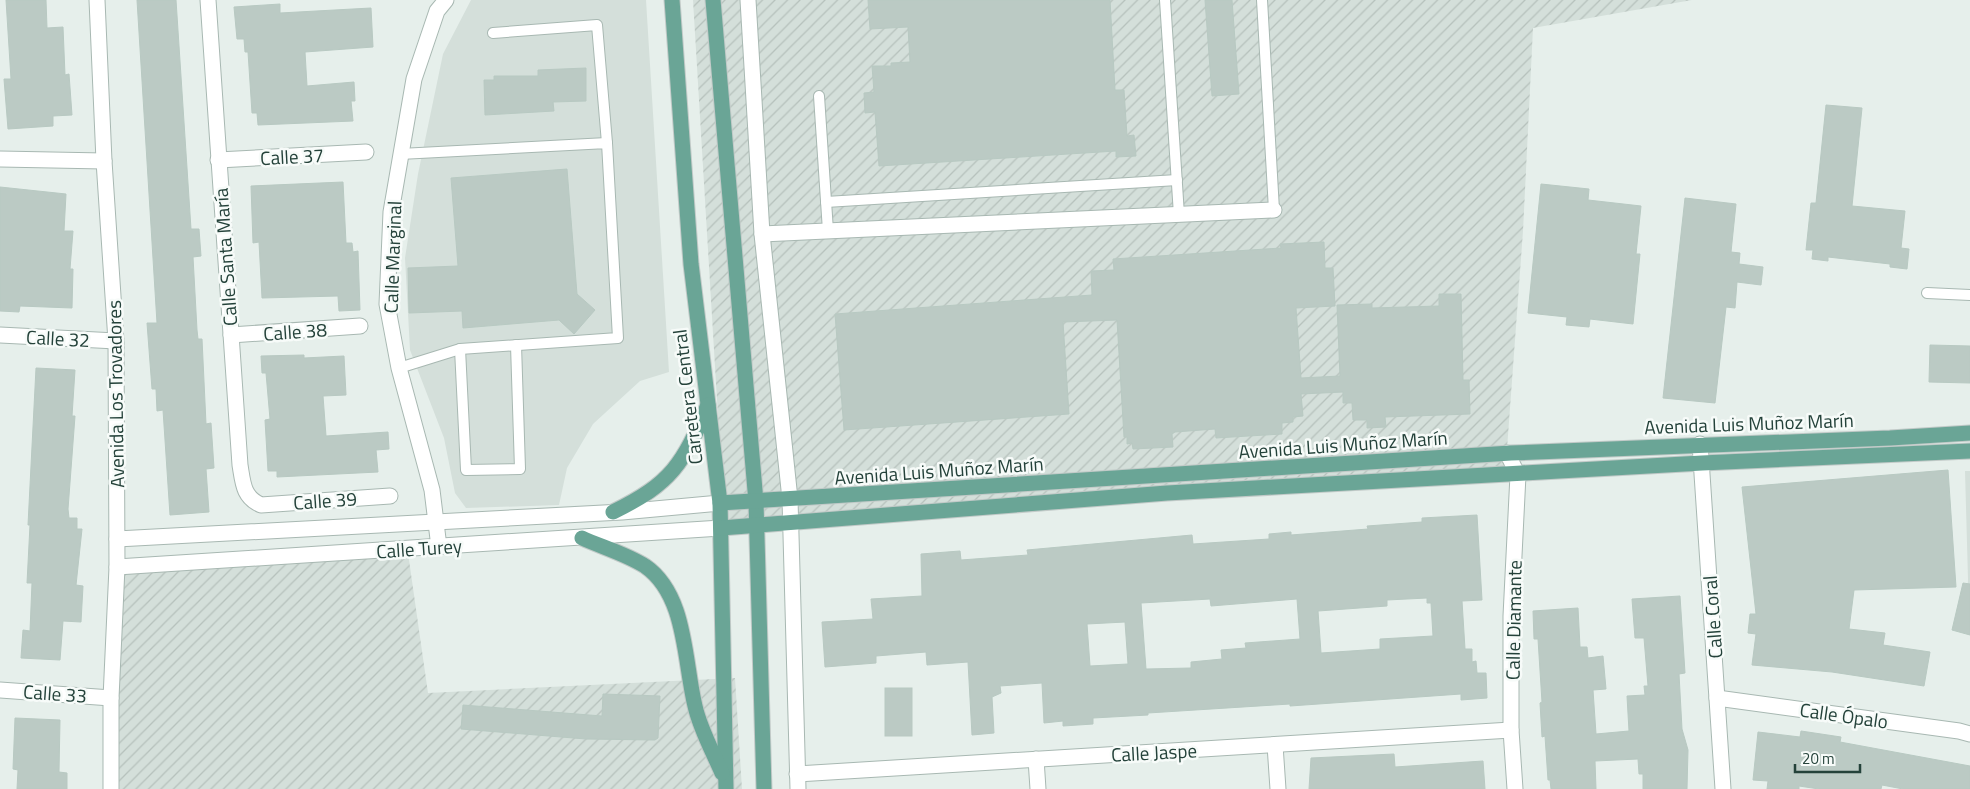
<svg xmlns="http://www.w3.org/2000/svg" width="1970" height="789" viewBox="0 0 1970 789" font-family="'Titillium Web',sans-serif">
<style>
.built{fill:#d4dfda}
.industrial{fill:url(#industrial-furrows)}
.building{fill:#bbcac4;stroke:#b8c9c2;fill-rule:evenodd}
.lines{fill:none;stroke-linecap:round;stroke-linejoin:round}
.lane-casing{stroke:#a8b8b2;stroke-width:12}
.street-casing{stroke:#a8b8b2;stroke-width:17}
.primary-casing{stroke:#c2cac8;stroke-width:17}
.lane{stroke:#fff;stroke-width:10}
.street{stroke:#fff;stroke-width:15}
.primary{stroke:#6aa596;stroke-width:15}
.labels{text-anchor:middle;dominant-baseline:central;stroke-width:5;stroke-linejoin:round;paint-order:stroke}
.street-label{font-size:19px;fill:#24423a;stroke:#f7fbf9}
</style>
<defs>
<pattern id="industrial-furrows" width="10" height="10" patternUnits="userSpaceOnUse" patternTransform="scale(1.25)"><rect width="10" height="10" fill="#d4dfda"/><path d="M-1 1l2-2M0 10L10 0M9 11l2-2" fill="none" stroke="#b6c1bc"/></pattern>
</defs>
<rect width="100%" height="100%" fill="#e6efeb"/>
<!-- built -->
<g class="built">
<path d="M 471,0 L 646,0 L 669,372 L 640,381 L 593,424 L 567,468 L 559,505 L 466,508 L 455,493 L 444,438 L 410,350 L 405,258 L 418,174 L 443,54 Z"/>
<path d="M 1965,471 L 1970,471 L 1970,630 L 1966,629 L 1968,579 Z"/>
</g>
<!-- industrial -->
<g class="industrial">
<path d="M 693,0 L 1692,0 L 1533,28 L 1523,231 L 1505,476 L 725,533 Z"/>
<path d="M 407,546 L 428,693 L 735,678 L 742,789 L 106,789 L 116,564 Z"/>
</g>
<!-- building -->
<g class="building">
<path d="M 6,0 L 46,0 L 47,28 L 63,27 L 65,75 L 69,74 L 72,115 L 53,116 L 53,126 L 8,129 L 4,79 L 11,79 Z"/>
<path d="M 137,0 L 176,0 L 191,229 L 199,229 L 201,256 L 193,257 L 197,330 L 198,339 L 202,339 L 206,424 L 211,423 L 214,468 L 206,469 L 209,512 L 170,515 L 163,410 L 157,411 L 156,389 L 152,389 L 147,323 L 157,323 Z"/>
<path d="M 868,0 L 1110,0 L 1115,90 L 1124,90 L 1127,136 L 1134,135 L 1136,156 L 1116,157 L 1116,151 L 879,166 L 875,112 L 865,113 L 864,93 L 874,92 L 872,66 L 891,66 L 891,63 L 910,62 L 908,27 L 870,29 Z"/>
<path d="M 1205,0 L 1232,0 L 1239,94 L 1212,96 Z"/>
<path d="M 280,4 L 280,13 L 371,8 L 373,47 L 305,52 L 307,86 L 354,82 L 355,101 L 351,101 L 353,121 L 258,125 L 257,113 L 252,113 L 248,52 L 245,52 L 244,39 L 237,39 L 234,7 Z"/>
<path d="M 586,68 L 586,101 L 553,102 L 554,111 L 485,115 L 484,80 L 494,80 L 494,76 L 538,76 L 538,70 Z"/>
<path d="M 1826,105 L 1862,108 L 1852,206 L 1905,211 L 1901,248 L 1909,249 L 1907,269 L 1890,267 L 1890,264 L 1828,257 L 1828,261 L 1812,259 L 1813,250 L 1806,250 L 1811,203 L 1816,203 Z"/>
<path d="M 567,169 L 577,294 L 595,310 L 574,334 L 559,320 L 463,328 L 462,311 L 409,313 L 408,268 L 458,266 L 451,178 Z"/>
<path d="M 343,182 L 346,243 L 352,243 L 353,252 L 358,251 L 360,310 L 339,311 L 338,296 L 262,298 L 259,242 L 253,243 L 251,186 Z"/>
<path d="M 1541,184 L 1589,189 L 1588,200 L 1641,206 L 1636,254 L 1640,254 L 1633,324 L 1590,319 L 1589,327 L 1566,325 L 1567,317 L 1528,313 Z"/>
<path d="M 0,187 L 66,194 L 64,231 L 73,231 L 70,269 L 73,269 L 72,308 L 20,306 L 19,312 L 0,311 Z"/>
<path d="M 1685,198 L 1736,204 L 1731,252 L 1740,253 L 1739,264 L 1763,267 L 1761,285 L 1737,282 L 1735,308 L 1726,307 L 1715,403 L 1663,398 Z"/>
<path d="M 1324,242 L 1325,268 L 1333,268 L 1335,306 L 1296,308 L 1301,378 L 1340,376 L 1337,305 L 1372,304 L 1372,308 L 1439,306 L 1439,294 L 1461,294 L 1463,380 L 1469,380 L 1470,414 L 1385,417 L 1386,427 L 1367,428 L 1367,420 L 1353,420 L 1352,403 L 1343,403 L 1343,392 L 1301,394 L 1303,416 L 1293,417 L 1293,422 L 1282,423 L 1282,434 L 1216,438 L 1215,429 L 1175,432 L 1172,434 L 1173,447 L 1133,449 L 1132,443 L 1127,444 L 1127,437 L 1124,437 L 1117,320 L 1063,322 L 1069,414 L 844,430 L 835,314 L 1092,295 L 1091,271 L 1114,270 L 1113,259 L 1281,248 L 1280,244 Z"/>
<path d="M 1930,345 L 1970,346 L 1970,383 L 1929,382 Z"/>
<path d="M 304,355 L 304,358 L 344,356 L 346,395 L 323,396 L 326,436 L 388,432 L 389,449 L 376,450 L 378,472 L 277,477 L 277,471 L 268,471 L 265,420 L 270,419 L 266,373 L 262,373 L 261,356 Z"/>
<path d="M 36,368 L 75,370 L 72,416 L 75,416 L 68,509 L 69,518 L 77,518 L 77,529 L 82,529 L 76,585 L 83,586 L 81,622 L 63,621 L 60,660 L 21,658 L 23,630 L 30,631 L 32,583 L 27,583 L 30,525 L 28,525 Z"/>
<path d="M 1948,470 L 1956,587 L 1854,590 L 1849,629 L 1885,633 L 1883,645 L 1930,652 L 1924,686 L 1832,672 L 1752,665 L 1756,634 L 1748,633 L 1750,614 L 1756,614 L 1742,487 Z"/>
<path d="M 1477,515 L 1482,600 L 1462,601 L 1465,649 L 1472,649 L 1472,662 L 1476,661 L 1477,673 L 1486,673 L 1487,698 L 1461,700 L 1461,694 L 1290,706 L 1290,704 L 1148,713 L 1148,715 L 1093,718 L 1093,724 L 1063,726 L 1063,721 L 1044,723 L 1042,683 L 1000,686 L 1001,693 L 992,697 L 994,733 L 972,735 L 968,662 L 927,665 L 926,652 L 876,656 L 876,663 L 825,667 L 822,622 L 873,619 L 871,599 L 922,596 L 921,554 L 960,551 L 961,560 L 1028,555 L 1027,550 L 1192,535 L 1193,544 L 1269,539 L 1269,534 L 1291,532 L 1291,535 L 1368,529 L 1367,526 L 1422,522 L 1422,518 ZM 1427,598 L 1427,603 L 1431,603 L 1433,636 L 1380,639 L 1380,649 L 1321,653 L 1318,611 L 1387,606 L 1387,600 ZM 1210,599 L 1211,606 L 1297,599 L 1300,639 L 1245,643 L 1246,648 L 1221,650 L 1222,659 L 1191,662 L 1191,668 L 1146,669 L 1141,603 ZM 1125,622 L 1128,664 L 1090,666 L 1087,624 Z"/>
<path d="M 1963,583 L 1970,584 L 1970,635 L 1952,630 Z"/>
<path d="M 1680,596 L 1685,673 L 1679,674 L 1682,729 L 1688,750 L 1687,789 L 1643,789 L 1643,774 L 1639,774 L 1638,759 L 1595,761 L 1596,789 L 1551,789 L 1550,780 L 1548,780 L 1545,736 L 1542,737 L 1540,703 L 1542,702 L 1538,639 L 1534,639 L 1533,611 L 1578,608 L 1580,647 L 1587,647 L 1588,658 L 1603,656 L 1606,689 L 1593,690 L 1596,734 L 1629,731 L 1627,696 L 1645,695 L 1644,686 L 1648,686 L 1644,638 L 1635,638 L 1632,599 Z"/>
<rect x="885" y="688" width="27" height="48"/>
<path d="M 603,694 L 660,696 L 658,738 L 655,740 L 586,739 L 461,729 L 463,705 L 602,716 Z"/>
<path d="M 15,718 L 60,720 L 59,772 L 67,773 L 67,789 L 17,789 L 18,770 L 13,769 Z"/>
<path d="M 1801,731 L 1841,737 L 1840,742 L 1970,766 L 1970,789 L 1903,789 L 1882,785 L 1881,789 L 1819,789 L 1799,786 L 1799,789 L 1767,789 L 1768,781 L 1753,780 L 1758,732 L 1800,737 Z"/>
<path d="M 1394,754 L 1395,767 L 1483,761 L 1485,789 L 1309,789 L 1311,758 Z"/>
</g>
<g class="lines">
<defs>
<g id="lane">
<path d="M 1165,0 L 1179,215"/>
<path d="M 1262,0 L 1274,210"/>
<path d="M 493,33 L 597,25 L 607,143"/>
<path d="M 819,96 L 828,231"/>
<path d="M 826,202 L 1177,180"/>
<path d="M 1927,293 L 1970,295"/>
<path d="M 460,349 L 466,470 L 520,469 L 516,345"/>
<path d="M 399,368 L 460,349 L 618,338 L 607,143 L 400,154"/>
</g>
<g id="street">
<path d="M 97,0 L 104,161 L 116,341 L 117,567 L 111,698 L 111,789"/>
<path d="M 208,0 L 240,465 C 243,483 243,497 261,505 L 390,496"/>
<path d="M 748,0 L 762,234 L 790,499 L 798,789"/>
<path d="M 0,159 L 104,161"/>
<path d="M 218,160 L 366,152"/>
<path d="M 762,234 L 1274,210"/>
<path d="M 0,335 L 116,341"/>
<path d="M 231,335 L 360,326"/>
<path d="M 1700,444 L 1723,789"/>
<path d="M 1507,453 L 1518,475 L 1511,616 L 1511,730 L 1515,789"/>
<path d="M 117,539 L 622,512 L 720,503"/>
<path d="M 439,547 L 432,490 L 399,368 L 387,304 L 391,212 L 414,79 L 437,11 L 446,0"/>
<path d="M 117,567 L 721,528"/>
<path d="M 0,690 L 111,698"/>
<path d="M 1717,698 L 1959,731 L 1970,734"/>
<path d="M 1275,745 L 1278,789"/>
<path d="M 1036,759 L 1038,789"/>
<path d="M 797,774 L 1511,730"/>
</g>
<g id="primary">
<path d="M 672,0 L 691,264 L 720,503 L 726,789"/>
<path d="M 713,0 L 756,502 L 764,789"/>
<path d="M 720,503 L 1511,453 L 1890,438 L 1970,433"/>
<path d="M 613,512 C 672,483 683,464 708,405"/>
<path d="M 721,528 L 1167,493 L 1702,463 L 1970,451"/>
<path d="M 582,538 C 602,547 626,554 645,566 C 687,595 684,662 695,706 C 700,729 713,752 722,773"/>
</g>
</defs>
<!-- lane casing -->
<use href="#lane" class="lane-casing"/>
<!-- street casing -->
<use href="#street" class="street-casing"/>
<!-- primary casing -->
<use href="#primary" class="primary-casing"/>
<!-- lane -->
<use href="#lane" class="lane"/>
<!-- street -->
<use href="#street" class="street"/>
<!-- primary -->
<use href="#primary" class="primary"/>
</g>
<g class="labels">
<!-- street labels -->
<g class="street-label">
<text transform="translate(292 156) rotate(-3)">Calle 37</text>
<text transform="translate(225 257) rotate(-94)">Calle Santa María</text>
<text transform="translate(392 257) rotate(-88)">Calle Marginal</text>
<text transform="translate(295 331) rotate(-4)">Calle 38</text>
<text transform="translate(58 338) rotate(3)">Calle 32</text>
<text transform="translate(115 394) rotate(-91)">Avenida Los Trovadores</text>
<text transform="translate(687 397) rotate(-97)">Carretera Central</text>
<text transform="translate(1749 423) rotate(-2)">Avenida Luis Muñoz Marín</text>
<text transform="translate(1343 444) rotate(-4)">Avenida Luis Muñoz Marín</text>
<text transform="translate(939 470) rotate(-4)">Avenida Luis Muñoz Marín</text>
<text transform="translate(325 500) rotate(-4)">Calle 39</text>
<text transform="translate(419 548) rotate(-4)">Calle Turey</text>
<text transform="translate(1712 617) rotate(-94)">Calle Coral</text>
<text transform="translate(1513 620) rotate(-89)">Calle Diamante</text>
<text transform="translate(55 693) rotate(4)">Calle 33</text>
<text transform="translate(1844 715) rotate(8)">Calle Ópalo</text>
<text transform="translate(1154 752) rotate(-3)">Calle Jaspe</text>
</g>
</g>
<!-- scale -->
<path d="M1795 764v8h65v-8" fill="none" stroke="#24423a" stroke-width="2.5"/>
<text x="1802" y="764" font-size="15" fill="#24423a" stroke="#f7fbf9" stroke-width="4" paint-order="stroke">20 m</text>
</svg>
